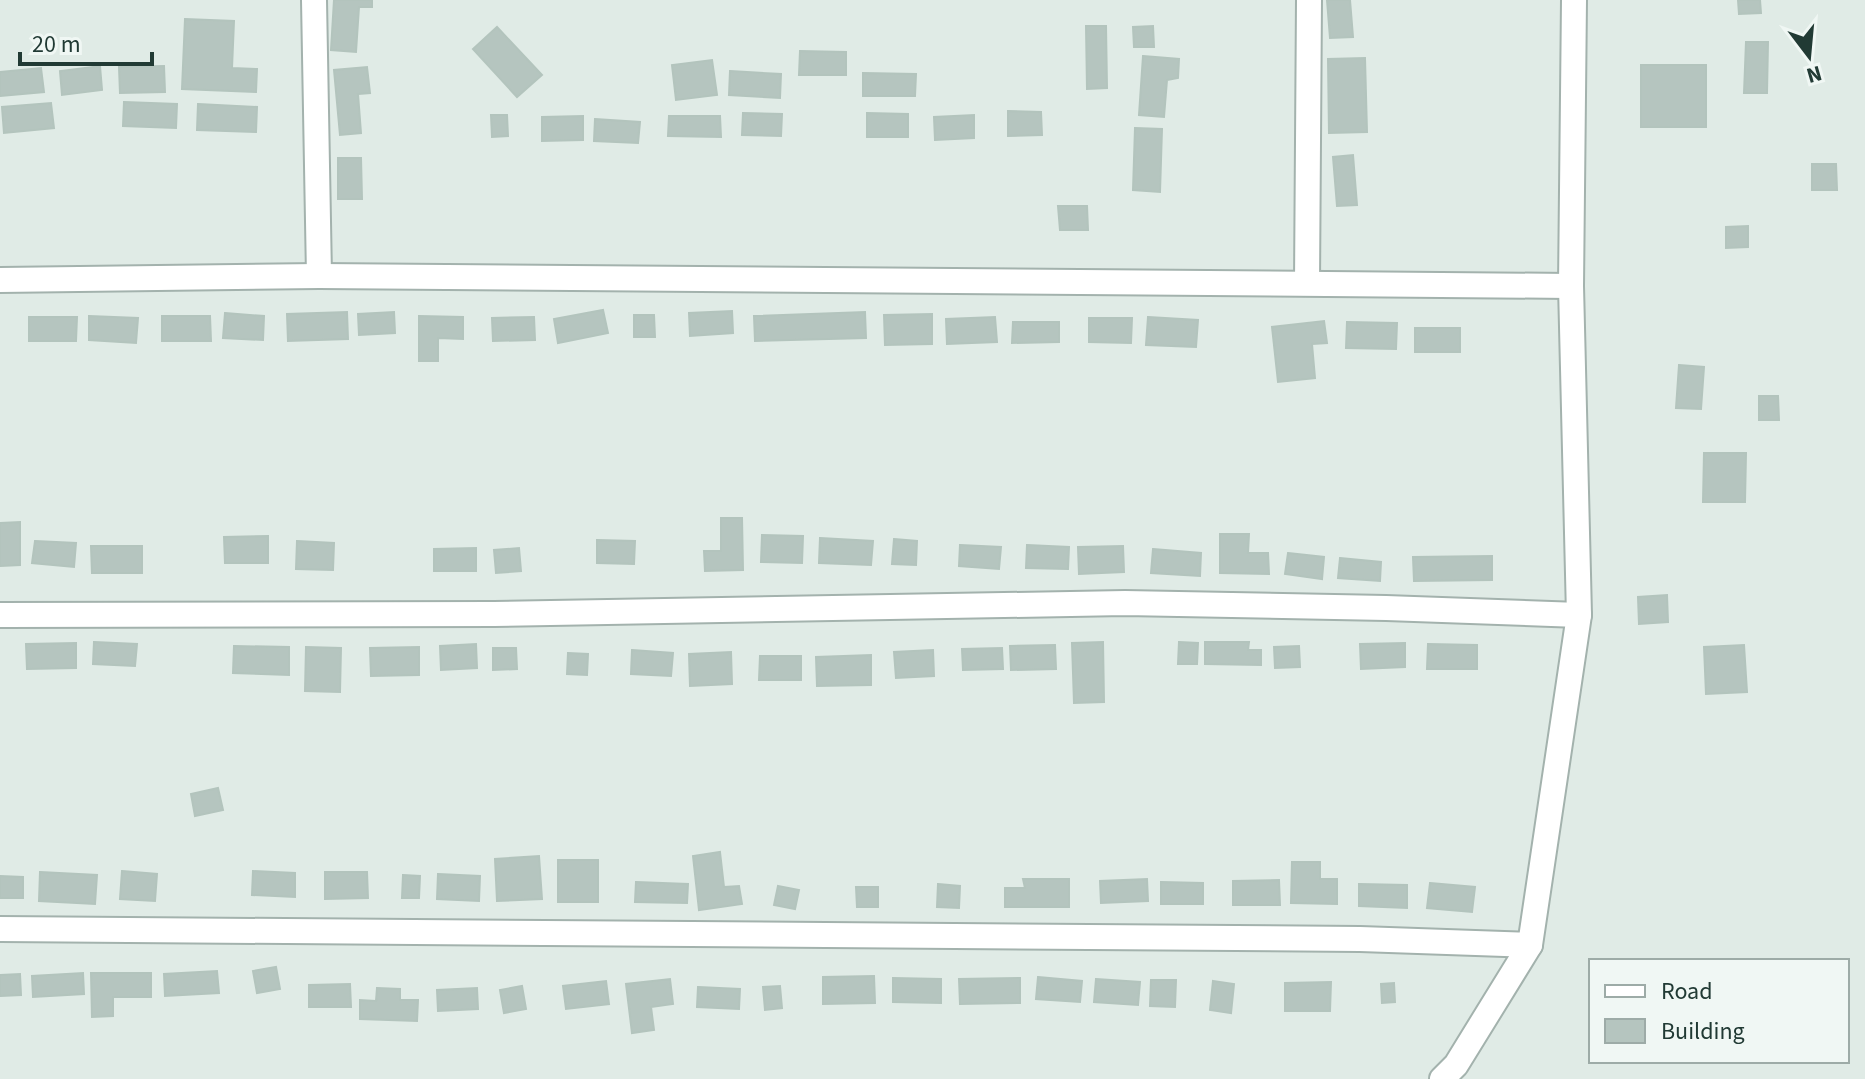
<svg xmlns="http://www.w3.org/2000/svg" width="1865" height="1079" viewBox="0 0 1865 1079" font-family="'Source Sans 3',sans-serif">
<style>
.building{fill:#b5c5bf;stroke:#b3c4bd;stroke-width:2}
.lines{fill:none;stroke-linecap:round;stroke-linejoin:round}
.minor-casing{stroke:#a3b2ad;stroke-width:28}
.minor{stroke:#fff;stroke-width:24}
</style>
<rect width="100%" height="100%" fill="#e0ebe6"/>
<!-- building -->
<g class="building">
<path d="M 334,0 L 372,0 L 372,7 L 359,7 L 356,52 L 331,50 Z"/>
<path d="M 1327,0 L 1350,0 L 1353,37 L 1330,38 Z"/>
<path d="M 1738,0 L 1760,0 L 1761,13 L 1739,14 Z"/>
<path d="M 185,19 L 234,21 L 232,68 L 257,69 L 256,92 L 182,89 Z"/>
<path d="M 1086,26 L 1106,26 L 1107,88 L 1087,89 Z"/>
<path d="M 1153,26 L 1154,47 L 1134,47 L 1133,27 Z"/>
<path d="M 497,27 L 542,75 L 517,97 L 473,49 Z"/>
<path d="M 1746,42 L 1768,42 L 1767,93 L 1744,93 Z"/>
<path d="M 800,51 L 846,52 L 846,75 L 799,75 Z"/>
<path d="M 1143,56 L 1179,59 L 1178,78 L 1167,80 L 1164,117 L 1139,115 Z"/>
<path d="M 1365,58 L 1367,132 L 1329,133 L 1328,59 Z"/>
<path d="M 712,60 L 717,95 L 676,100 L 672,65 Z"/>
<rect x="1641" y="65" width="65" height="62"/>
<path d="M 100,66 L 102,90 L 62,95 L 60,71 Z"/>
<path d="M 164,66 L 165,92 L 120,93 L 119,67 Z"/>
<path d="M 367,67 L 370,93 L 358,94 L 361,133 L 340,135 L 334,70 Z"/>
<path d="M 41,68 L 44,92 L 0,96 L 0,72 Z"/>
<path d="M 730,71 L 781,74 L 780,98 L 729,95 Z"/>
<path d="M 863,73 L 916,74 L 915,96 L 863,96 Z"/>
<path d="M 124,102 L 177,104 L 176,128 L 123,126 Z"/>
<path d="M 51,103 L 54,128 L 4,133 L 2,107 Z"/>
<path d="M 198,104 L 257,107 L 256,132 L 197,130 Z"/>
<path d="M 1008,111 L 1041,112 L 1042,135 L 1008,136 Z"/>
<path d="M 743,113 L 782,114 L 781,136 L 742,135 Z"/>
<path d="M 867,113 L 908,114 L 908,137 L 867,137 Z"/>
<path d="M 491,115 L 507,115 L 508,136 L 492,137 Z"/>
<path d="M 974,115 L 974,138 L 935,140 L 934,117 Z"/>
<path d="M 583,116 L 583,140 L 542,141 L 542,117 Z"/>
<path d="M 669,116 L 720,116 L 721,137 L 668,136 Z"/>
<path d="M 595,119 L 640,122 L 638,143 L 594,141 Z"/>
<path d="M 1135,128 L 1162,129 L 1160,192 L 1133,190 Z"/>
<path d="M 1353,155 L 1357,205 L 1337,206 L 1333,157 Z"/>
<path d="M 338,158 L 361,158 L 362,199 L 338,199 Z"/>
<path d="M 1812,164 L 1836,164 L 1837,190 L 1812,190 Z"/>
<path d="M 1058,206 L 1087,206 L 1088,230 L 1060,230 Z"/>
<path d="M 1748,226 L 1748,247 L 1726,248 L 1726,227 Z"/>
<path d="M 603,310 L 608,333 L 558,343 L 554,319 Z"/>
<path d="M 732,311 L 733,333 L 690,336 L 689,313 Z"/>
<path d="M 347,312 L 348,339 L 288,341 L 287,314 Z"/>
<path d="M 394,312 L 395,333 L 359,335 L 358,314 Z"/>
<path d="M 865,312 L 866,338 L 755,341 L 754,316 Z"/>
<path d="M 225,313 L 264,316 L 263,340 L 223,338 Z"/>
<path d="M 932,314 L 932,344 L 885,345 L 884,315 Z"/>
<path d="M 634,315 L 654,315 L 655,337 L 634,337 Z"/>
<path d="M 89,316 L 138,318 L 136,343 L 89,340 Z"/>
<path d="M 162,316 L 210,316 L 211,341 L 162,341 Z"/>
<path d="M 419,316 L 463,317 L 463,339 L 438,338 L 438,361 L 419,361 Z"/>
<path d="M 29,317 L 77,317 L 76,341 L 29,341 Z"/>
<path d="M 534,317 L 535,340 L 493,341 L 492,318 Z"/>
<path d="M 995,317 L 997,342 L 947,344 L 946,319 Z"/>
<path d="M 1148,317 L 1198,320 L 1196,347 L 1146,345 Z"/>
<path d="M 1089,318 L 1132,318 L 1131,343 L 1089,342 Z"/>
<path d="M 1324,321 L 1327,343 L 1312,344 L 1315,378 L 1278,382 L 1272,327 Z"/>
<path d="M 1013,322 L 1059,322 L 1059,342 L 1012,343 Z"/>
<path d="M 1347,322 L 1397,323 L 1396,349 L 1346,348 Z"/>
<rect x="1415" y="328" width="45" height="24"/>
<path d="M 1679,365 L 1704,367 L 1701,409 L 1676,408 Z"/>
<path d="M 1759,396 L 1778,396 L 1779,420 L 1759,420 Z"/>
<path d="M 1704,453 L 1746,453 L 1745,502 L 1703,502 Z"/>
<path d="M 721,518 L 742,518 L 743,570 L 705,571 L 704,551 L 721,551 Z"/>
<path d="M 20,522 L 20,565 L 0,566 L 0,523 Z"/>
<path d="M 1220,534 L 1249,534 L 1248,553 L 1268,553 L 1269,574 L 1220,573 Z"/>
<path d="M 762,535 L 803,536 L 802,563 L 761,562 Z"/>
<path d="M 268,536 L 268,563 L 225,563 L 224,537 Z"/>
<path d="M 820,538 L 873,541 L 871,565 L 819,563 Z"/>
<path d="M 894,539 L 917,541 L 916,565 L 892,564 Z"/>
<path d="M 597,540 L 635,541 L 634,564 L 597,563 Z"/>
<path d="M 35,541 L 76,543 L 74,567 L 32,563 Z"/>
<path d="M 297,541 L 334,543 L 333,570 L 296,569 Z"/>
<path d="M 960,545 L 1001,547 L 999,569 L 959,566 Z"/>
<path d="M 1027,545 L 1069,547 L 1068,569 L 1026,568 Z"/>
<path d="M 91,546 L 142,546 L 142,573 L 92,573 Z"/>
<path d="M 1123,546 L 1124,572 L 1079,574 L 1078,547 Z"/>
<path d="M 476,548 L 476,571 L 434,571 L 434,549 Z"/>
<path d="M 519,548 L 521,571 L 496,573 L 494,550 Z"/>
<path d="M 1153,549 L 1201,553 L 1200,576 L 1151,573 Z"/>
<path d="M 1288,553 L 1324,557 L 1322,579 L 1285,574 Z"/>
<path d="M 1492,556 L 1492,580 L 1414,581 L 1413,557 Z"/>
<path d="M 1340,558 L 1381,562 L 1380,581 L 1338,578 Z"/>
<path d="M 1667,595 L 1668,622 L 1639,624 L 1638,597 Z"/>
<path d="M 94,642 L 137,644 L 135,666 L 93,664 Z"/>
<path d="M 1103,642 L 1104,702 L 1074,703 L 1072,643 Z"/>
<path d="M 1179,642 L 1198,643 L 1197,664 L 1178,664 Z"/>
<path d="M 1205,642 L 1249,642 L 1248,650 L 1261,650 L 1261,665 L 1205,664 Z"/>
<path d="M 76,643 L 76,668 L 27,669 L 26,644 Z"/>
<path d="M 1405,643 L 1405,667 L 1361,669 L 1360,644 Z"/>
<path d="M 476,644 L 477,668 L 441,670 L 440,646 Z"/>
<path d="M 1428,644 L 1477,645 L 1477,669 L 1427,669 Z"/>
<path d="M 1055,645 L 1056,669 L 1011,670 L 1010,646 Z"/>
<path d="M 1744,645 L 1747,692 L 1706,694 L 1704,647 Z"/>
<path d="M 234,646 L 289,647 L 289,675 L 233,673 Z"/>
<path d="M 1299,646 L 1300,667 L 1275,668 L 1274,647 Z"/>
<path d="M 306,647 L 341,648 L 340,692 L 305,691 Z"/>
<path d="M 419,647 L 419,675 L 371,676 L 370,648 Z"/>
<path d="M 493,648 L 516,648 L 517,669 L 493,670 Z"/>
<path d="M 1002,648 L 1003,669 L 963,670 L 962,649 Z"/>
<path d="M 632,650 L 673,653 L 671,676 L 631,674 Z"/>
<path d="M 933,650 L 934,676 L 896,678 L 894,652 Z"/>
<path d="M 731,652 L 732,684 L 690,686 L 689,654 Z"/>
<path d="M 568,653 L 588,654 L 587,675 L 567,674 Z"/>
<path d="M 871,655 L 871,685 L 817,686 L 816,657 Z"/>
<path d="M 760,656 L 801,656 L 801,680 L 759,680 Z"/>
<path d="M 218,788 L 223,810 L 195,816 L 191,794 Z"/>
<path d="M 720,852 L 724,887 L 739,886 L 742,904 L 699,910 L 693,856 Z"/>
<path d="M 539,856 L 542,899 L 497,901 L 495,859 Z"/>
<rect x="558" y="860" width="40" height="42"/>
<path d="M 1292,862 L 1320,862 L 1320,879 L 1337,879 L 1337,904 L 1291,903 Z"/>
<path d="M 122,871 L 157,874 L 155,901 L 120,899 Z"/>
<path d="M 253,871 L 295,873 L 295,897 L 252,895 Z"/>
<path d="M 40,872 L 97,875 L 95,904 L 39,901 Z"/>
<path d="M 325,872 L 367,872 L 368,898 L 325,899 Z"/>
<path d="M 438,874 L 480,876 L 479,901 L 437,899 Z"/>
<path d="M 403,875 L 420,876 L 419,898 L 402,898 Z"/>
<path d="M 0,876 L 23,877 L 23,898 L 0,898 Z"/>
<path d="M 1023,879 L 1069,879 L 1069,907 L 1005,907 L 1005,888 L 1025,888 Z"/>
<path d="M 1147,879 L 1148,901 L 1101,903 L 1100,881 Z"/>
<path d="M 1279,880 L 1280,905 L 1233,905 L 1233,881 Z"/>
<path d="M 636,882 L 688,884 L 687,903 L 635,902 Z"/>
<path d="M 1161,882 L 1203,883 L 1203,904 L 1161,904 Z"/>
<path d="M 1430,883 L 1475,887 L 1472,912 L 1427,908 Z"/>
<path d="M 938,884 L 960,886 L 959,908 L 937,907 Z"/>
<path d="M 1359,884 L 1407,885 L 1407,908 L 1359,906 Z"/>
<path d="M 778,886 L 799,890 L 795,909 L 774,905 Z"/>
<path d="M 856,887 L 878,887 L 878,907 L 857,907 Z"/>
<path d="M 276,967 L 280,989 L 257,993 L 253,971 Z"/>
<path d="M 217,971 L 219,993 L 165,996 L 164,974 Z"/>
<path d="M 83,973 L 84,994 L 33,997 L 32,976 Z"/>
<path d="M 91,973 L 151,973 L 151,997 L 113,997 L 113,1016 L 92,1017 Z"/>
<path d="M 20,974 L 21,995 L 0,996 L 0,975 Z"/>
<path d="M 874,976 L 875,1003 L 823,1004 L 823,977 Z"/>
<path d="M 1038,977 L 1082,981 L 1080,1002 L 1036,999 Z"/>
<path d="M 893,978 L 941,979 L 941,1003 L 893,1002 Z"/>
<path d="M 1020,978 L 1020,1003 L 960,1004 L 959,979 Z"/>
<path d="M 670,979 L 673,1004 L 651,1007 L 654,1030 L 632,1033 L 626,984 Z"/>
<path d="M 1096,979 L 1140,982 L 1138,1005 L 1094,1002 Z"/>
<path d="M 1151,980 L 1176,980 L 1175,1007 L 1150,1006 Z"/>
<path d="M 606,981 L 609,1004 L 566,1009 L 563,986 Z"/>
<path d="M 1213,981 L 1234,984 L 1231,1013 L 1210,1010 Z"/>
<path d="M 1331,982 L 1330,1011 L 1285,1011 L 1285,983 Z"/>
<path d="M 1394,983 L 1395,1002 L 1382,1003 L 1381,984 Z"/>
<path d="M 350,984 L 351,1007 L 309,1007 L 309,985 Z"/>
<path d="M 522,986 L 526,1009 L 504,1013 L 500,990 Z"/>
<path d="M 780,986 L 782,1008 L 765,1010 L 763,987 Z"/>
<path d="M 698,987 L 740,989 L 739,1009 L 697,1007 Z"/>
<path d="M 377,988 L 400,989 L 400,1000 L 418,1000 L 417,1021 L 360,1019 L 360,1000 L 376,1001 Z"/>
<path d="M 477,988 L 478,1009 L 438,1011 L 437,990 Z"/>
</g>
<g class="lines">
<defs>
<g id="minor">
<path d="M 314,0 L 319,276"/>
<path d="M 0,280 L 319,276 L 1571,286"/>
<path d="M 1307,283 L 1309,0"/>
<path d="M 0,615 L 494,614 L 1125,603 L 1386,608 L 1579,615"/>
<path d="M 0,929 L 1360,939 L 1530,945"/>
<path d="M 1442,1079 L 1456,1065 L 1530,945 L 1579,615 L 1571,286 L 1574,0"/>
</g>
</defs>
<!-- minor casing -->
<use href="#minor" class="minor-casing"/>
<!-- minor -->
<use href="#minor" class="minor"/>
</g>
<!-- legend -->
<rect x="1589" y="959" width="260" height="104" fill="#f0f7f4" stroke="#9daba7" stroke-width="2"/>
<rect x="1605" y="985" width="40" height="12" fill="#ffffff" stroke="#9daba7" stroke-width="2"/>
<text x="1661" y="999" font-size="24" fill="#213a34">Road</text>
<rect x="1605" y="1019" width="40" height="24" fill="#b5c5bf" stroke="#9daba7" stroke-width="2"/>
<text x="1661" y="1039" font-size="24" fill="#213a34">Building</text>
<!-- north arrow -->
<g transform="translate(1809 56) rotate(164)" stroke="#f0f7f4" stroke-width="6" paint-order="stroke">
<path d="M0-6L14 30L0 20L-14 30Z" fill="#213a34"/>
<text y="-12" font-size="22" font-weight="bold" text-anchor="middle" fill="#213a34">N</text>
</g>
<!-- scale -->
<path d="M20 52v12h132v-12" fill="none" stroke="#213a34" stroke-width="4"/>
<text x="32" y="52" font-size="24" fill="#213a34" stroke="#f0f7f4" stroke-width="6" paint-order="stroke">20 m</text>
</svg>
